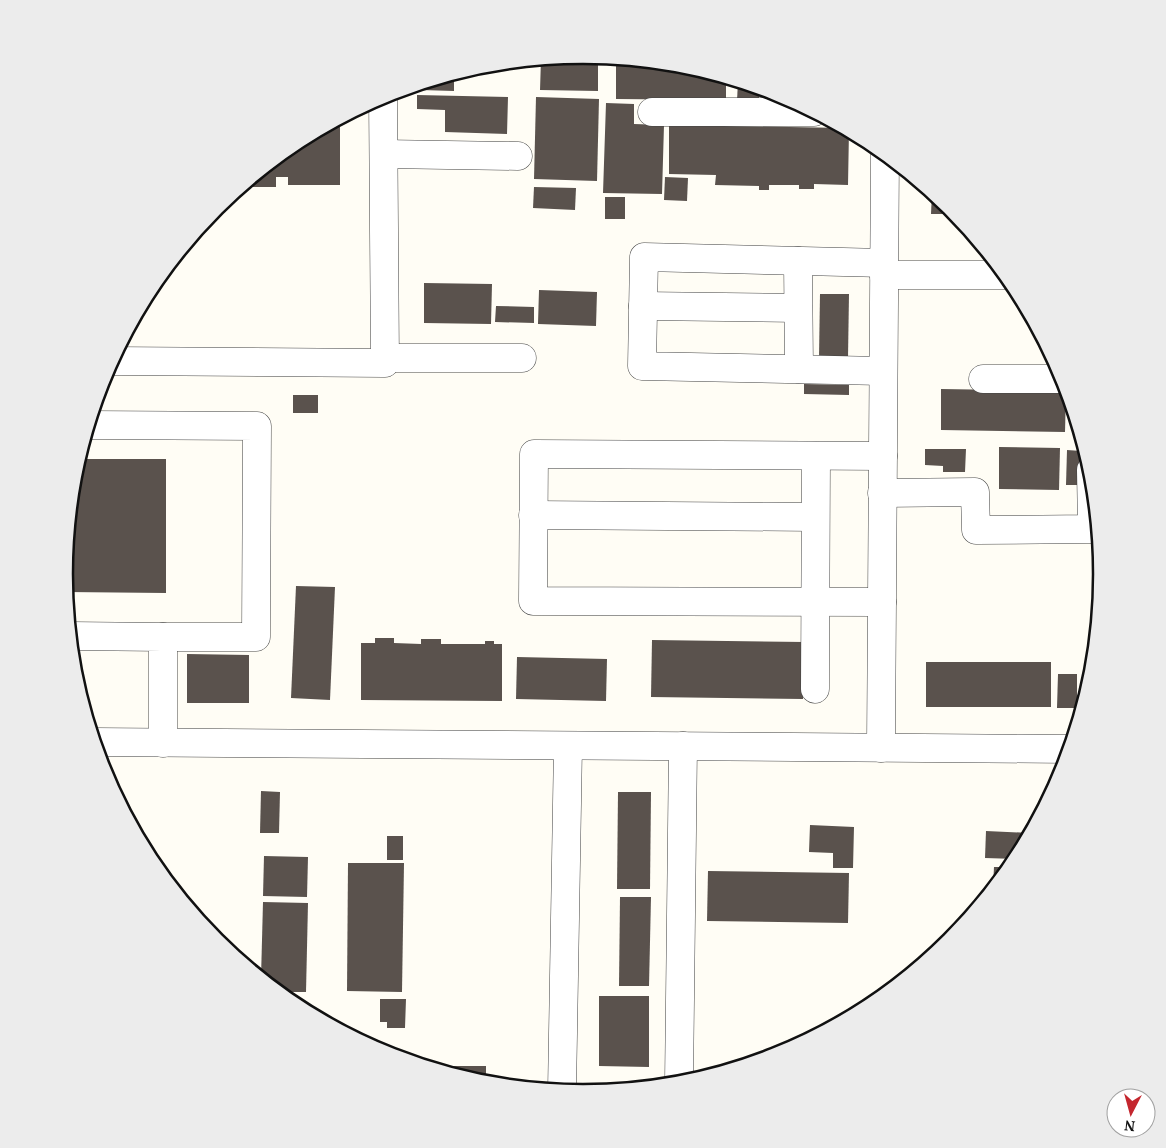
<svg xmlns="http://www.w3.org/2000/svg" width="1166" height="1148" viewBox="0 0 1166 1148" font-family="'PT Serif',serif">
<style>
.building{fill:#5a524d}
.lines{fill:none;stroke-linecap:round;stroke-linejoin:round}
.minor-casing{stroke:#444;stroke-width:29}
.minor{stroke:#fff;stroke-width:28}
.rim{fill:none;stroke:#111;stroke-width:2.5}
</style>
<rect width="100%" height="100%" fill="#fffdf5"/>
<!-- building -->
<g class="building">
<path d="M 616,58 L 685,65 L 726,78 L 726,100 L 616,99 Z"/>
<path d="M 541,59 L 598,61 L 598,91 L 540,90 Z"/>
<path d="M 454,73 L 454,91 L 421,90 L 421,83 Z"/>
<path d="M 738,81 L 759,88 L 759,102 L 737,101 Z"/>
<path d="M 417,95 L 508,97 L 507,134 L 445,132 L 445,110 L 417,109 Z"/>
<path d="M 536,97 L 599,99 L 597,181 L 534,179 Z"/>
<path d="M 606,103 L 634,104 L 634,124 L 664,125 L 662,194 L 603,193 Z"/>
<path d="M 340,118 L 340,185 L 288,185 L 288,177 L 276,177 L 276,187 L 241,187 L 295,142 Z"/>
<path d="M 669,125 L 844,128 L 849,130 L 848,185 L 814,184 L 814,189 L 799,189 L 799,185 L 769,185 L 769,190 L 759,190 L 759,186 L 715,185 L 716,175 L 669,174 Z"/>
<path d="M 665,177 L 688,178 L 687,201 L 664,200 Z"/>
<path d="M 534,187 L 576,188 L 575,210 L 533,208 Z"/>
<path d="M 932,192 L 950,207 L 956,214 L 931,214 Z"/>
<rect x="605" y="197" width="20" height="22"/>
<path d="M 424,283 L 492,284 L 491,324 L 424,323 Z"/>
<path d="M 539,290 L 597,292 L 596,326 L 538,324 Z"/>
<path d="M 820,294 L 849,294 L 848,357 L 819,357 Z"/>
<path d="M 496,306 L 534,307 L 534,323 L 495,322 Z"/>
<path d="M 804,384 L 849,385 L 849,395 L 804,394 Z"/>
<path d="M 941,389 L 1066,391 L 1065,432 L 941,430 Z"/>
<rect x="293" y="395" width="25" height="18"/>
<path d="M 999,447 L 1060,448 L 1059,490 L 999,489 Z"/>
<path d="M 925,449 L 966,449 L 965,472 L 943,472 L 943,466 L 925,465 Z"/>
<path d="M 1067,450 L 1081,451 L 1080,485 L 1066,485 Z"/>
<path d="M 78,459 L 166,459 L 166,593 L 66,592 L 64,574 L 74,472 Z"/>
<path d="M 296,586 L 335,587 L 330,700 L 291,698 Z"/>
<path d="M 375,638 L 394,638 L 394,643 L 421,644 L 421,639 L 441,639 L 441,644 L 485,644 L 485,641 L 494,641 L 494,644 L 502,644 L 502,701 L 361,700 L 361,643 L 375,643 Z"/>
<path d="M 652,640 L 804,642 L 803,699 L 651,697 Z"/>
<path d="M 187,654 L 249,655 L 249,703 L 187,703 Z"/>
<path d="M 517,657 L 607,659 L 606,701 L 516,699 Z"/>
<rect x="926" y="662" width="125" height="45"/>
<path d="M 1058,674 L 1077,674 L 1077,708 L 1057,708 Z"/>
<path d="M 261,791 L 280,792 L 279,833 L 260,833 Z"/>
<path d="M 618,792 L 651,792 L 650,889 L 617,889 Z"/>
<path d="M 810,825 L 854,827 L 853,868 L 833,868 L 833,853 L 809,852 Z"/>
<path d="M 986,831 L 1030,833 L 1016,859 L 985,858 Z"/>
<rect x="387" y="836" width="16" height="24"/>
<path d="M 264,856 L 308,857 L 307,897 L 263,896 Z"/>
<path d="M 348,863 L 404,863 L 402,992 L 347,991 Z"/>
<path d="M 994,867 L 1011,867 L 993,888 Z"/>
<path d="M 708,871 L 849,873 L 848,923 L 707,921 Z"/>
<path d="M 620,897 L 651,897 L 649,986 L 619,986 Z"/>
<path d="M 263,902 L 308,903 L 306,992 L 278,992 L 261,978 Z"/>
<path d="M 599,996 L 649,996 L 649,1067 L 599,1066 Z"/>
<path d="M 380,999 L 406,999 L 405,1028 L 387,1028 L 387,1022 L 380,1022 Z"/>
<path d="M 426,1066 L 486,1066 L 486,1083 L 481,1083 Z"/>
</g>
<g class="lines">
<defs>
<g id="minor">
<path d="M 652,112 L 814,112"/>
<path d="M 384,154 L 518,156"/>
<path d="M 798,261 L 799,369"/>
<path d="M 884,275 L 1006,275"/>
<path d="M 643,306 L 798,308"/>
<path d="M 385,358 L 522,358"/>
<path d="M 111,361 L 385,363 L 383,95"/>
<path d="M 883,371 L 642,366 L 644,257 L 884,263"/>
<path d="M 983,379 L 1064,379"/>
<path d="M 88,425 L 257,426 L 256,637 L 163,637"/>
<path d="M 882,493 L 975,492 L 976,530 L 1092,529 L 1091,470"/>
<path d="M 533,515 L 815,517"/>
<path d="M 882,602 L 533,601 L 534,454 L 883,456"/>
<path d="M 70,636 L 163,637 L 163,743"/>
<path d="M 815,689 L 816,456"/>
<path d="M 94,742 L 1070,749"/>
<path d="M 881,748 L 885,154"/>
<path d="M 679,1084 L 683,746"/>
<path d="M 562,1091 L 568,746"/>
</g>
</defs>
<!-- minor casing -->
<use href="#minor" class="minor-casing"/>
<!-- minor -->
<use href="#minor" class="minor"/>
</g>
<!-- crop -->
<path d="M0 0H1166V1148H0ZM73 574a510 510 0 1 1 1020 0a510 510 0 1 1-1020 0Z" fill="#ececec" fill-rule="evenodd"/>
<path class="rim" d="M73 574a510 510 0 1 1 1020 0a510 510 0 1 1-1020 0Z"/>
<!-- north arrow -->
<g transform="translate(1131 1113) rotate(186)"><circle r="24" fill="#ffffff" stroke="#a0a0a0"/>
<path d="M0-4L9 19L0 12L-9 19Z" fill="#c4262e"/>
<text y="-8" font-size="14" font-weight="bold" text-anchor="middle" fill="#111111">N</text>
</g>
</svg>
